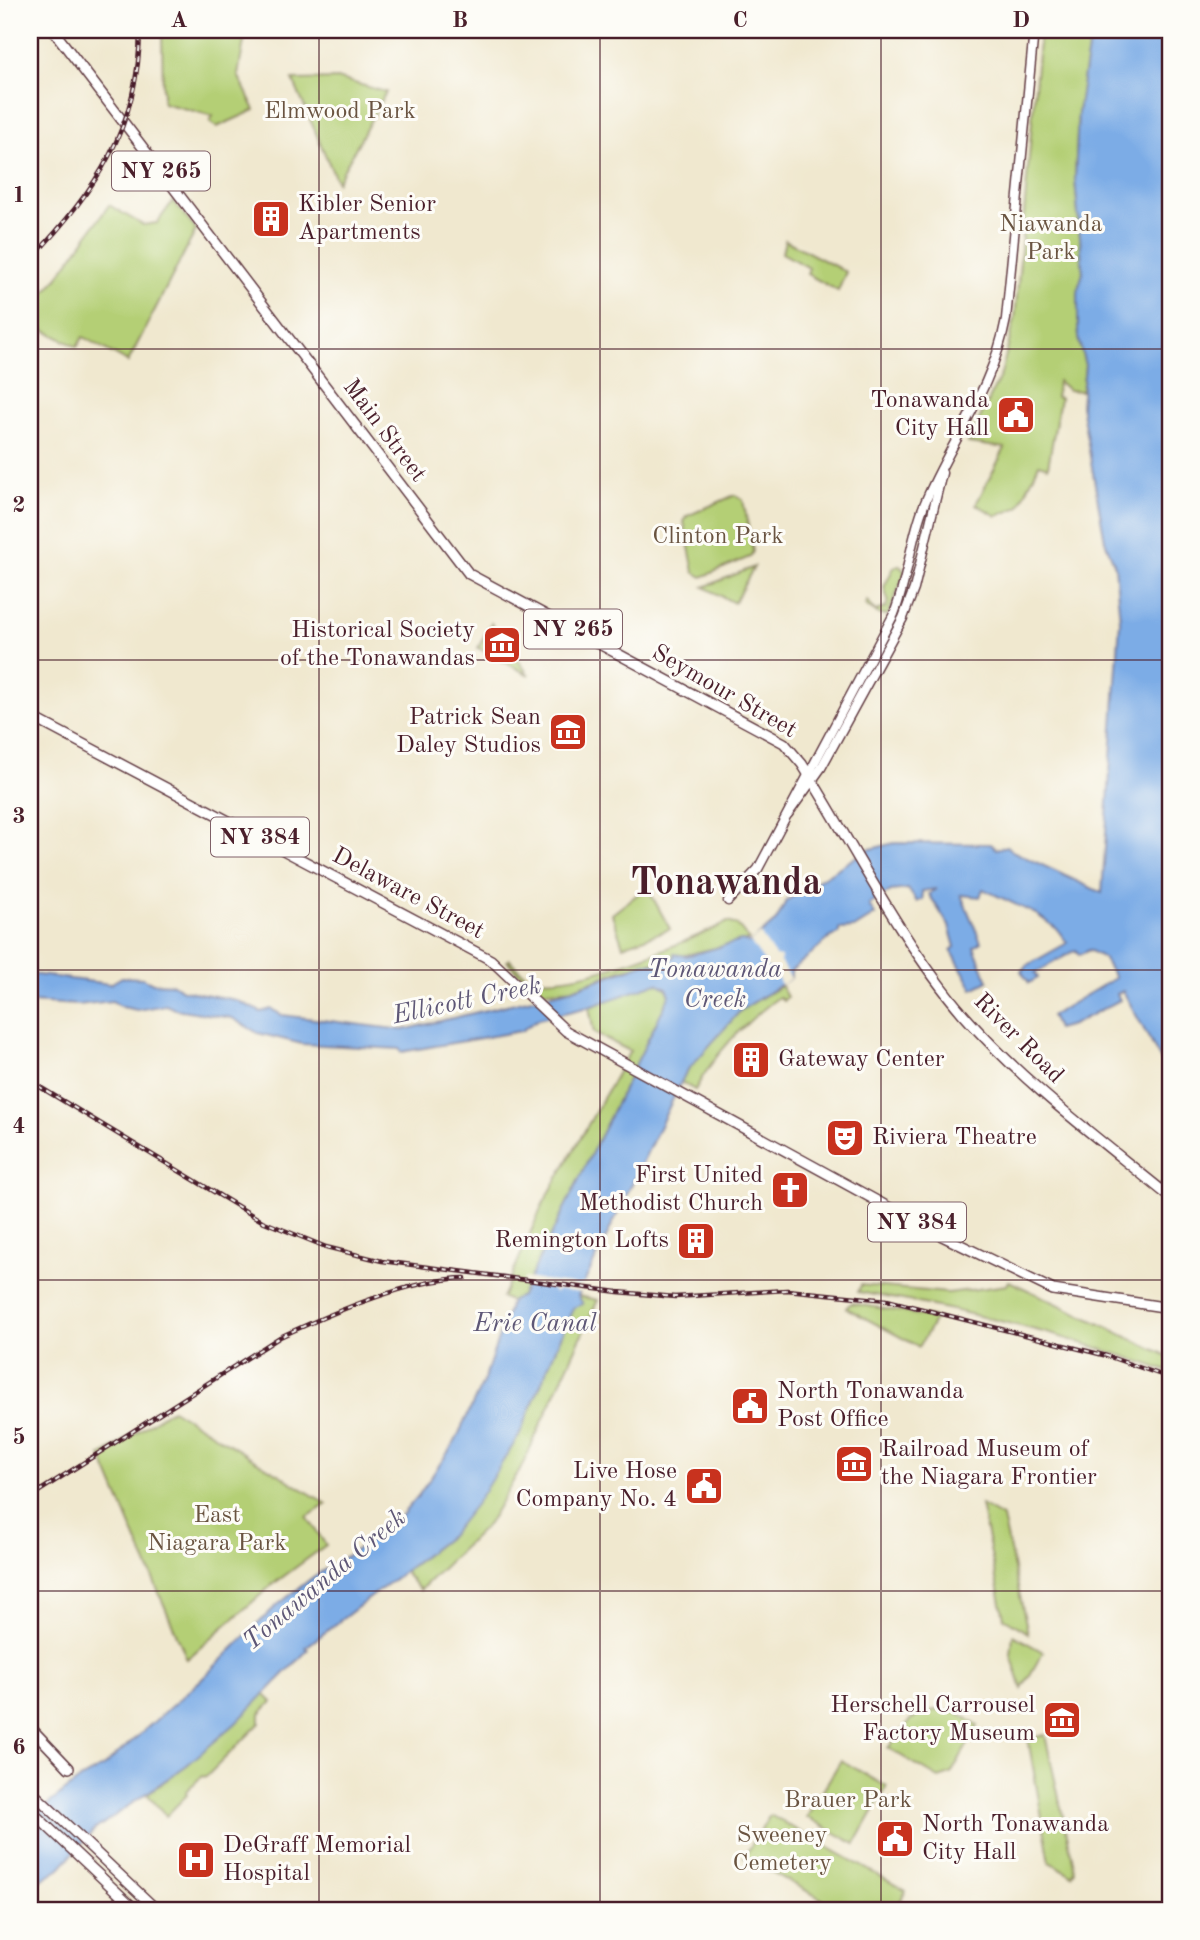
<svg xmlns="http://www.w3.org/2000/svg" width="1200" height="1940" viewBox="0 0 1200 1940" font-family="'Old Standard TT',serif">
<style>
.green{fill:#b4cf75;stroke:#7f7750;stroke-width:2}
.water{fill:#7cace6;stroke:#636688;stroke-width:2}
.pier{fill:#f0e8cf}
.lines{fill:none;stroke-linecap:round;stroke-linejoin:round}
.secondary-casing{stroke:#633d44;stroke-width:11}
.primary-casing{stroke:#633d44;stroke-width:12}
.secondary{stroke:#fff;stroke-width:8}
.primary{stroke:#fff;stroke-width:9}
.rail-casing{stroke:#4a1f2b;stroke-width:4.5}
.rail{stroke:#fdfcf7;stroke-width:2;stroke-dasharray:5;stroke-linecap:butt}
.grid{fill:none;stroke:#4a1f2b;stroke-width:2;stroke-opacity:0.55}
.labels{text-anchor:middle;dominant-baseline:central;stroke-width:6;stroke-linejoin:round;paint-order:stroke}
.shield{fill:#fdfcf7;stroke:#806168;stroke-width:2}
.shield-label{font-size:23px;font-weight:bold;fill:#4a1f2b}
.park-label{font-size:24px;fill:#6a5441;stroke:#fdfcf7}
.poi-label{font-size:24px;fill:#4a1f2b;stroke:#fdfcf7;text-anchor:start}
.street-label{font-size:24px;fill:#4a1f2b;stroke:#fdfcf7}
.water-label{font-size:26px;font-style:italic;fill:#5e5776;stroke:#fdfcf7}
.town-label{font-size:38px;font-weight:bold;fill:#4a1f2b;stroke:#fdfcf7}
.neatline{fill:none;stroke:#4a1f2b;stroke-width:2.5}
.grid-label{font-size:23px;text-anchor:middle;font-weight:bold;fill:#4a1f2b}
</style>
<rect width="100%" height="100%" fill="#fdfcf7"/>
<filter id="ink" filterUnits="userSpaceOnUse"><feTurbulence type="fractalNoise" baseFrequency=".0143" numOctaves="2"/><feDisplacementMap in="SourceGraphic" scale="14" xChannelSelector="R" yChannelSelector="G"/><feConvolveMatrix kernelMatrix="1 2 1 2 8 2 1 2 1" color-interpolation-filters="sRGB"/></filter>
<filter id="wash" filterUnits="userSpaceOnUse"><feTurbulence type="fractalNoise" baseFrequency=".00686" numOctaves="4" result="noise"/><feDisplacementMap in="SourceGraphic" scale="28" xChannelSelector="R" yChannelSelector="G"/><feGaussianBlur stdDeviation="1.57" result="paint"/><feColorMatrix in="noise" values="0 0 0 0 0 0 0 0 0 0 0 0 0 0 0 0 0 1.4 0 .05"/><feComposite in="paint" operator="in"/></filter>
<g filter="url(#wash)">
<rect width="100%" height="100%" fill="#f0e8cf"/>
<!-- green -->
<g class="green">
<path d="M 162,30 L 246,30 L 238,75 L 255,110 L 217,127 L 210,122 L 213,116 L 163,103 Z"/>
<path d="M 1040,30 L 1091,30 L 1078,112 L 1075,179 L 1083,273 L 1078,289 L 1078,338 L 1085,365 L 1082,391 L 1068,390 L 1058,381 L 1056,397 L 1060,398 L 1048,467 L 1039,464 L 1019,507 L 997,516 L 976,504 L 1005,448 L 968,443 L 1001,374 L 1015,319 Z"/>
<path d="M 340,79 L 386,92 L 337,182 L 293,80 Z"/>
<path d="M 173,201 L 196,230 L 128,362 L 83,337 L 77,347 L 30,323 L 30,308 L 55,281 L 109,205 L 143,225 L 157,223 Z"/>
<path d="M 785,240 L 846,272 L 838,291 L 807,274 L 809,268 L 782,253 Z"/>
<path d="M 735,495 L 743,500 L 753,551 L 750,557 L 702,577 L 694,572 L 684,522 L 687,516 Z"/>
<path d="M 899,565 L 905,572 L 888,615 L 880,615 L 865,605 L 867,601 L 875,611 L 886,608 L 888,600 L 884,587 L 894,567 Z"/>
<path d="M 754,567 L 734,603 L 704,587 Z"/>
<path d="M 491,623 L 529,675 L 478,648 Z"/>
<path d="M 647,887 L 670,929 L 623,946 L 612,914 Z"/>
<path d="M 728,922 L 737,925 L 749,940 L 621,970 L 572,989 L 536,992 L 521,977 L 532,981 L 518,973 L 507,961 L 509,959 C 516,966 523,975 534,978 C 575,988 689,941 728,922 Z"/>
<path d="M 657,983 L 667,989 L 670,995 L 521,1296 L 511,1301 L 502,1298 L 543,1204 L 630,1051 L 594,1033 L 589,1007 Z"/>
<path d="M 781,986 L 787,997 L 783,1001 L 779,997 C 745,1022 715,1053 695,1090 L 681,1082 L 686,1072 L 740,1011 Z"/>
<path d="M 1009,1281 L 1170,1357 L 1170,1372 C 1068,1335 965,1310 858,1292 L 861,1285 L 948,1293 L 1007,1285 Z"/>
<path d="M 578,1296 L 598,1300 L 522,1466 L 488,1524 L 420,1590 L 404,1572 L 450,1536 L 519,1436 Z"/>
<path d="M 851,1303 L 936,1318 L 919,1347 L 846,1308 Z"/>
<path d="M 172,1409 L 327,1504 L 307,1517 L 326,1545 L 272,1585 L 187,1659 L 101,1456 Z"/>
<path d="M 981,1505 L 1003,1518 L 1028,1633 L 1004,1618 Z"/>
<path d="M 1013,1635 L 1043,1652 L 1022,1689 L 1011,1655 Z"/>
<path d="M 264,1694 L 272,1702 L 260,1714 L 260,1723 L 206,1777 L 202,1776 L 186,1791 L 187,1795 L 166,1816 L 147,1794 L 187,1765 Z"/>
<path d="M 934,1710 L 959,1713 L 978,1726 L 951,1774 L 939,1778 L 888,1748 L 911,1719 Z"/>
<path d="M 1045,1735 L 1075,1870 L 1072,1875 L 1050,1862 L 1028,1739 Z"/>
<path d="M 841,1760 L 887,1787 L 855,1844 L 807,1817 Z"/>
<path d="M 770,1815 L 906,1891 L 895,1910 L 842,1910 L 744,1857 Z"/>
</g>
<!-- water -->
<path class="water" d="M 1091,30 L 1170,30 L 1170,1077 L 1123,991 L 1117,994 L 1120,1000 L 1072,1025 L 1057,1029 L 1051,1016 L 1115,978 L 1103,958 L 1089,950 L 1079,955 L 1076,950 L 1035,973 L 1038,978 L 1029,983 L 1021,971 L 1026,966 L 1067,943 L 1057,929 L 1036,914 L 983,889 L 980,897 L 961,895 L 981,942 L 974,947 L 988,981 L 973,989 L 951,950 L 955,947 L 949,926 L 929,894 L 936,889 L 922,891 L 923,899 L 917,902 L 908,889 L 891,891 L 869,905 L 875,915 L 854,928 L 839,929 L 839,934 L 831,937 L 791,971 L 791,978 L 740,1011 L 686,1072 L 584,1283 L 578,1296 L 583,1304 L 573,1308 L 519,1436 L 477,1502 L 450,1536 L 306,1647 L 308,1650 L 235,1724 L 187,1765 L 94,1830 L 60,1868 L 30,1887 L 30,1818 L 82,1778 L 104,1766 L 202,1679 L 275,1607 L 313,1577 L 391,1528 L 418,1496 L 455,1442 L 484,1380 L 511,1301 L 521,1296 L 670,995 L 667,988 L 657,983 L 589,1007 L 538,1019 L 521,1031 L 401,1052 L 400,1049 L 302,1044 L 258,1033 L 232,1018 L 175,1009 L 166,1005 L 137,1010 L 122,1007 L 112,1001 L 78,1005 L 30,1002 L 30,974 L 110,984 L 122,977 L 143,978 L 153,983 L 173,984 L 183,990 L 236,1000 L 261,1012 L 271,1009 L 282,1015 L 403,1030 L 573,989 L 645,963 L 653,964 L 674,957 L 674,954 L 687,956 L 741,941 L 750,943 L 776,921 L 786,901 L 867,850 L 894,843 L 991,844 L 996,849 L 1007,846 L 1012,851 L 1102,893 L 1120,621 L 1115,566 L 1105,541 L 1081,405 L 1085,365 L 1078,338 L 1078,289 L 1083,273 L 1075,179 L 1078,112 Z"/>
<!-- pier -->
<g class="pier">
<path d="M 760,934 L 775,956 L 781,957 L 780,962 L 791,978 L 782,985 L 770,968 L 765,967 L 765,963 L 750,942 Z"/>
<path d="M 524,1278 L 578,1285 L 584,1283 L 586,1286 L 583,1293 L 558,1290 L 554,1293 L 552,1289 L 521,1285 Z"/>
</g>
</g>
<g filter="url(#ink)">
<g class="lines">
<defs>
<g id="secondary">
<path d="M 788,814 L 821,768 L 903,618 L 914,589 L 942,473"/>
<path d="M 728,901 L 758,869 L 894,614 C 908,579 910,540 924,505 C 950,442 993,389 1006,319 L 1034,30"/>
</g>
<g id="primary">
<path d="M 53,30 L 469,574 L 784,743 L 802,764 C 853,845 901,942 963,1014 C 1024,1084 1099,1139 1170,1197"/>
<path d="M 30,716 L 491,960 L 566,1031 L 932,1231 L 1053,1290 L 1170,1308"/>
<path d="M 30,1727 L 69,1768"/>
<path d="M 30,1790 L 157,1910"/>
<path d="M 30,1810 L 136,1910"/>
</g>
</defs>
<!-- secondary casing -->
<use href="#secondary" class="secondary-casing"/>
<!-- primary casing -->
<use href="#primary" class="primary-casing"/>
<!-- secondary -->
<use href="#secondary" class="secondary"/>
<!-- primary -->
<use href="#primary" class="primary"/>
<defs>
<g id="rail">
<path d="M 30,260 C 95,192 139,128 140,30"/>
<path d="M 30,1081 L 262,1221 L 326,1247 L 382,1261 L 618,1292 L 675,1297 L 787,1290 L 887,1300 L 1107,1356 L 1170,1378"/>
<path d="M 30,1497 L 280,1337 C 329,1314 410,1279 465,1278"/>
</g>
</defs>
<!-- rail casing -->
<use href="#rail" class="rail-casing"/>
<!-- rail -->
<use href="#rail" class="rail"/>
</g>
</g>
<!-- grid -->
<path class="grid" d="M 319,30 L 319,1910M 600,30 L 600,1910M 881,30 L 881,1910M 30,349 L 1170,349M 30,660 L 1170,660M 30,970 L 1170,970M 30,1280 L 1170,1280M 30,1591 L 1170,1591"/>
<!-- icons -->
<defs>
<symbol id="building-square" viewBox="-11 -11 22 22"><rect x="-9" y="-9" width="18" height="18" rx="4" fill="#c8321e" stroke="#fdfcf7"/><path d="M-4-6H4V6H1V3H-1V6H-4ZM-2.5-4.3h1.7v1.8h-1.7ZM.8-4.3h1.7v1.8H.8ZM-2.5-1h1.7V.8h-1.7ZM.8-1h1.7V.8H.8Z" fill="#fff"/></symbol>
<symbol id="civic-square" viewBox="-11 -11 22 22"><rect x="-9" y="-9" width="18" height="18" rx="4" fill="#c8321e" stroke="#fdfcf7"/><path d="M-.6-6.5H3V-4.5H.6V-3L4-1V1h2V6H-6V1h2V-1L-.6-3ZM-1.2 2.5V6h2.4V2.5Z" fill="#fff"/></symbol>
<symbol id="museum-square" viewBox="-11 -11 22 22"><rect x="-9" y="-9" width="18" height="18" rx="4" fill="#c8321e" stroke="#fdfcf7"/><path d="M0-6L6-3V-2H-6V-3ZM-5-1h2V3h-2ZM-1-1h2V3h-2ZM3-1h2V3H3ZM-6 4H6V6H-6Z" fill="#fff"/></symbol>
<symbol id="theatre-square" viewBox="-11 -11 22 22"><rect x="-9" y="-9" width="18" height="18" rx="4" fill="#c8321e" stroke="#fdfcf7"/><path d="M-5-5.5Q0-4 5-5.5V0Q5 5 0 6Q-5 5-5 0ZM-3.3-2.5H-1v1.5H-3.3ZM1-2.5H3.3v1.5H1ZM-2.8 1Q0 5.5 2.8 1Z" fill="#fff"/></symbol>
<symbol id="church-square" viewBox="-11 -11 22 22"><rect x="-9" y="-9" width="18" height="18" rx="4" fill="#c8321e" stroke="#fdfcf7"/><path d="M-1.2-6h2.4v3.5h3.3v2.4h-3.3V6h-2.4V-.1h-3.3v-2.4h3.3Z" fill="#fff"/></symbol>
<symbol id="hospital-square" viewBox="-11 -11 22 22"><rect x="-9" y="-9" width="18" height="18" rx="4" fill="#c8321e" stroke="#fdfcf7"/><path d="M-5-5h3v3.5h4V-5h3V5h-3V1.5h-4V5h-3Z" fill="#fff"/></symbol>
</defs>
<g fill-rule="evenodd">
<use href="#building-square" x="249" y="197" width="44" height="44"/>
<use href="#civic-square" x="994" y="393" width="44" height="44"/>
<use href="#museum-square" x="480" y="623" width="44" height="44"/>
<use href="#museum-square" x="546" y="710" width="44" height="44"/>
<use href="#building-square" x="729" y="1038" width="44" height="44"/>
<use href="#theatre-square" x="823" y="1116" width="44" height="44"/>
<use href="#church-square" x="768" y="1168" width="44" height="44"/>
<use href="#building-square" x="674" y="1219" width="44" height="44"/>
<use href="#civic-square" x="728" y="1384" width="44" height="44"/>
<use href="#museum-square" x="832" y="1442" width="44" height="44"/>
<use href="#civic-square" x="682" y="1464" width="44" height="44"/>
<use href="#museum-square" x="1040" y="1698" width="44" height="44"/>
<use href="#civic-square" x="873" y="1817" width="44" height="44"/>
<use href="#hospital-square" x="174" y="1838" width="44" height="44"/>
</g>
<g class="labels">
<!-- shield labels -->
<g class="shield">
<rect x="112" y="151.5" width="98" height="39" rx="5"/>
<rect x="524" y="609.5" width="98" height="39" rx="5"/>
<rect x="211" y="817.5" width="98" height="39" rx="5"/>
<rect x="868" y="1202.5" width="98" height="39" rx="5"/>
</g>
<g class="shield-label">
<text x="161" y="171">NY 265</text>
<text x="573" y="629">NY 265</text>
<text x="260" y="837">NY 384</text>
<text x="917" y="1222">NY 384</text>
</g>
<!-- park labels -->
<g class="park-label">
<text x="340" y="112">Elmwood Park</text>
<text x="1051" y="225">Niawanda<tspan x="1051" dy="28">Park</tspan></text>
<text x="718" y="537">Clinton Park</text>
<text x="217" y="1516">East<tspan x="217" dy="28">Niagara Park</tspan></text>
<text x="848" y="1801">Brauer Park</text>
<text x="782" y="1836">Sweeney<tspan x="782" dy="28">Cemetery</tspan></text>
</g>
<!-- poi labels -->
<g class="poi-label">
<text x="298" y="205">Kibler Senior<tspan x="298" dy="28">Apartments</tspan></text>
<text x="989" y="401" text-anchor="end">Tonawanda<tspan x="989" dy="28">City Hall</tspan></text>
<text x="475" y="631" text-anchor="end">Historical Society<tspan x="475" dy="28">of the Tonawandas</tspan></text>
<text x="541" y="718" text-anchor="end">Patrick Sean<tspan x="541" dy="28">Daley Studios</tspan></text>
<text x="778" y="1060">Gateway Center</text>
<text x="872" y="1138">Riviera Theatre</text>
<text x="763" y="1176" text-anchor="end">First United<tspan x="763" dy="28">Methodist Church</tspan></text>
<text x="669" y="1241" text-anchor="end">Remington Lofts</text>
<text x="777" y="1392">North Tonawanda<tspan x="777" dy="28">Post Office</tspan></text>
<text x="881" y="1450">Railroad Museum of<tspan x="881" dy="28">the Niagara Frontier</tspan></text>
<text x="677" y="1472" text-anchor="end">Live Hose<tspan x="677" dy="28">Company No. 4</tspan></text>
<text x="1035" y="1706" text-anchor="end">Herschell Carrousel<tspan x="1035" dy="28">Factory Museum</tspan></text>
<text x="922" y="1825">North Tonawanda<tspan x="922" dy="28">City Hall</tspan></text>
<text x="223" y="1846">DeGraff Memorial<tspan x="223" dy="28">Hospital</tspan></text>
</g>
<!-- street labels -->
<g class="street-label">
<text transform="translate(384 431) rotate(53)">Main Street</text>
<text transform="translate(724 692) rotate(30)">Seymour Street</text>
<text transform="translate(408 894) rotate(28)">Delaware Street</text>
<text transform="translate(1018 1039) rotate(45)">River Road</text>
</g>
<!-- water labels -->
<g class="water-label">
<text x="715" y="970">Tonawanda<tspan x="715" dy="30">Creek</tspan></text>
<text transform="translate(467 1001) rotate(-12)">Ellicott Creek</text>
<text x="535" y="1324">Erie Canal</text>
<text transform="translate(325 1580) rotate(-40)">Tonawanda Creek</text>
</g>
<!-- town labels -->
<g class="town-label">
<text x="726" y="884">Tonawanda</text>
</g>
</g>
<!-- margin -->
<rect width="1200" height="1940" fill="none" stroke="#fdfcf7" stroke-width="77"/>
<rect x="38" y="38" width="1124" height="1864" class="neatline"/>
<g class="grid-label">
<text x="179" y="27">A</text>
<text x="460" y="27">B</text>
<text x="740" y="27">C</text>
<text x="1021" y="27">D</text>
<text x="19" y="202">1</text>
<text x="19" y="512">2</text>
<text x="19" y="823">3</text>
<text x="19" y="1133">4</text>
<text x="19" y="1444">5</text>
<text x="19" y="1754">6</text>
</g>
</svg>
